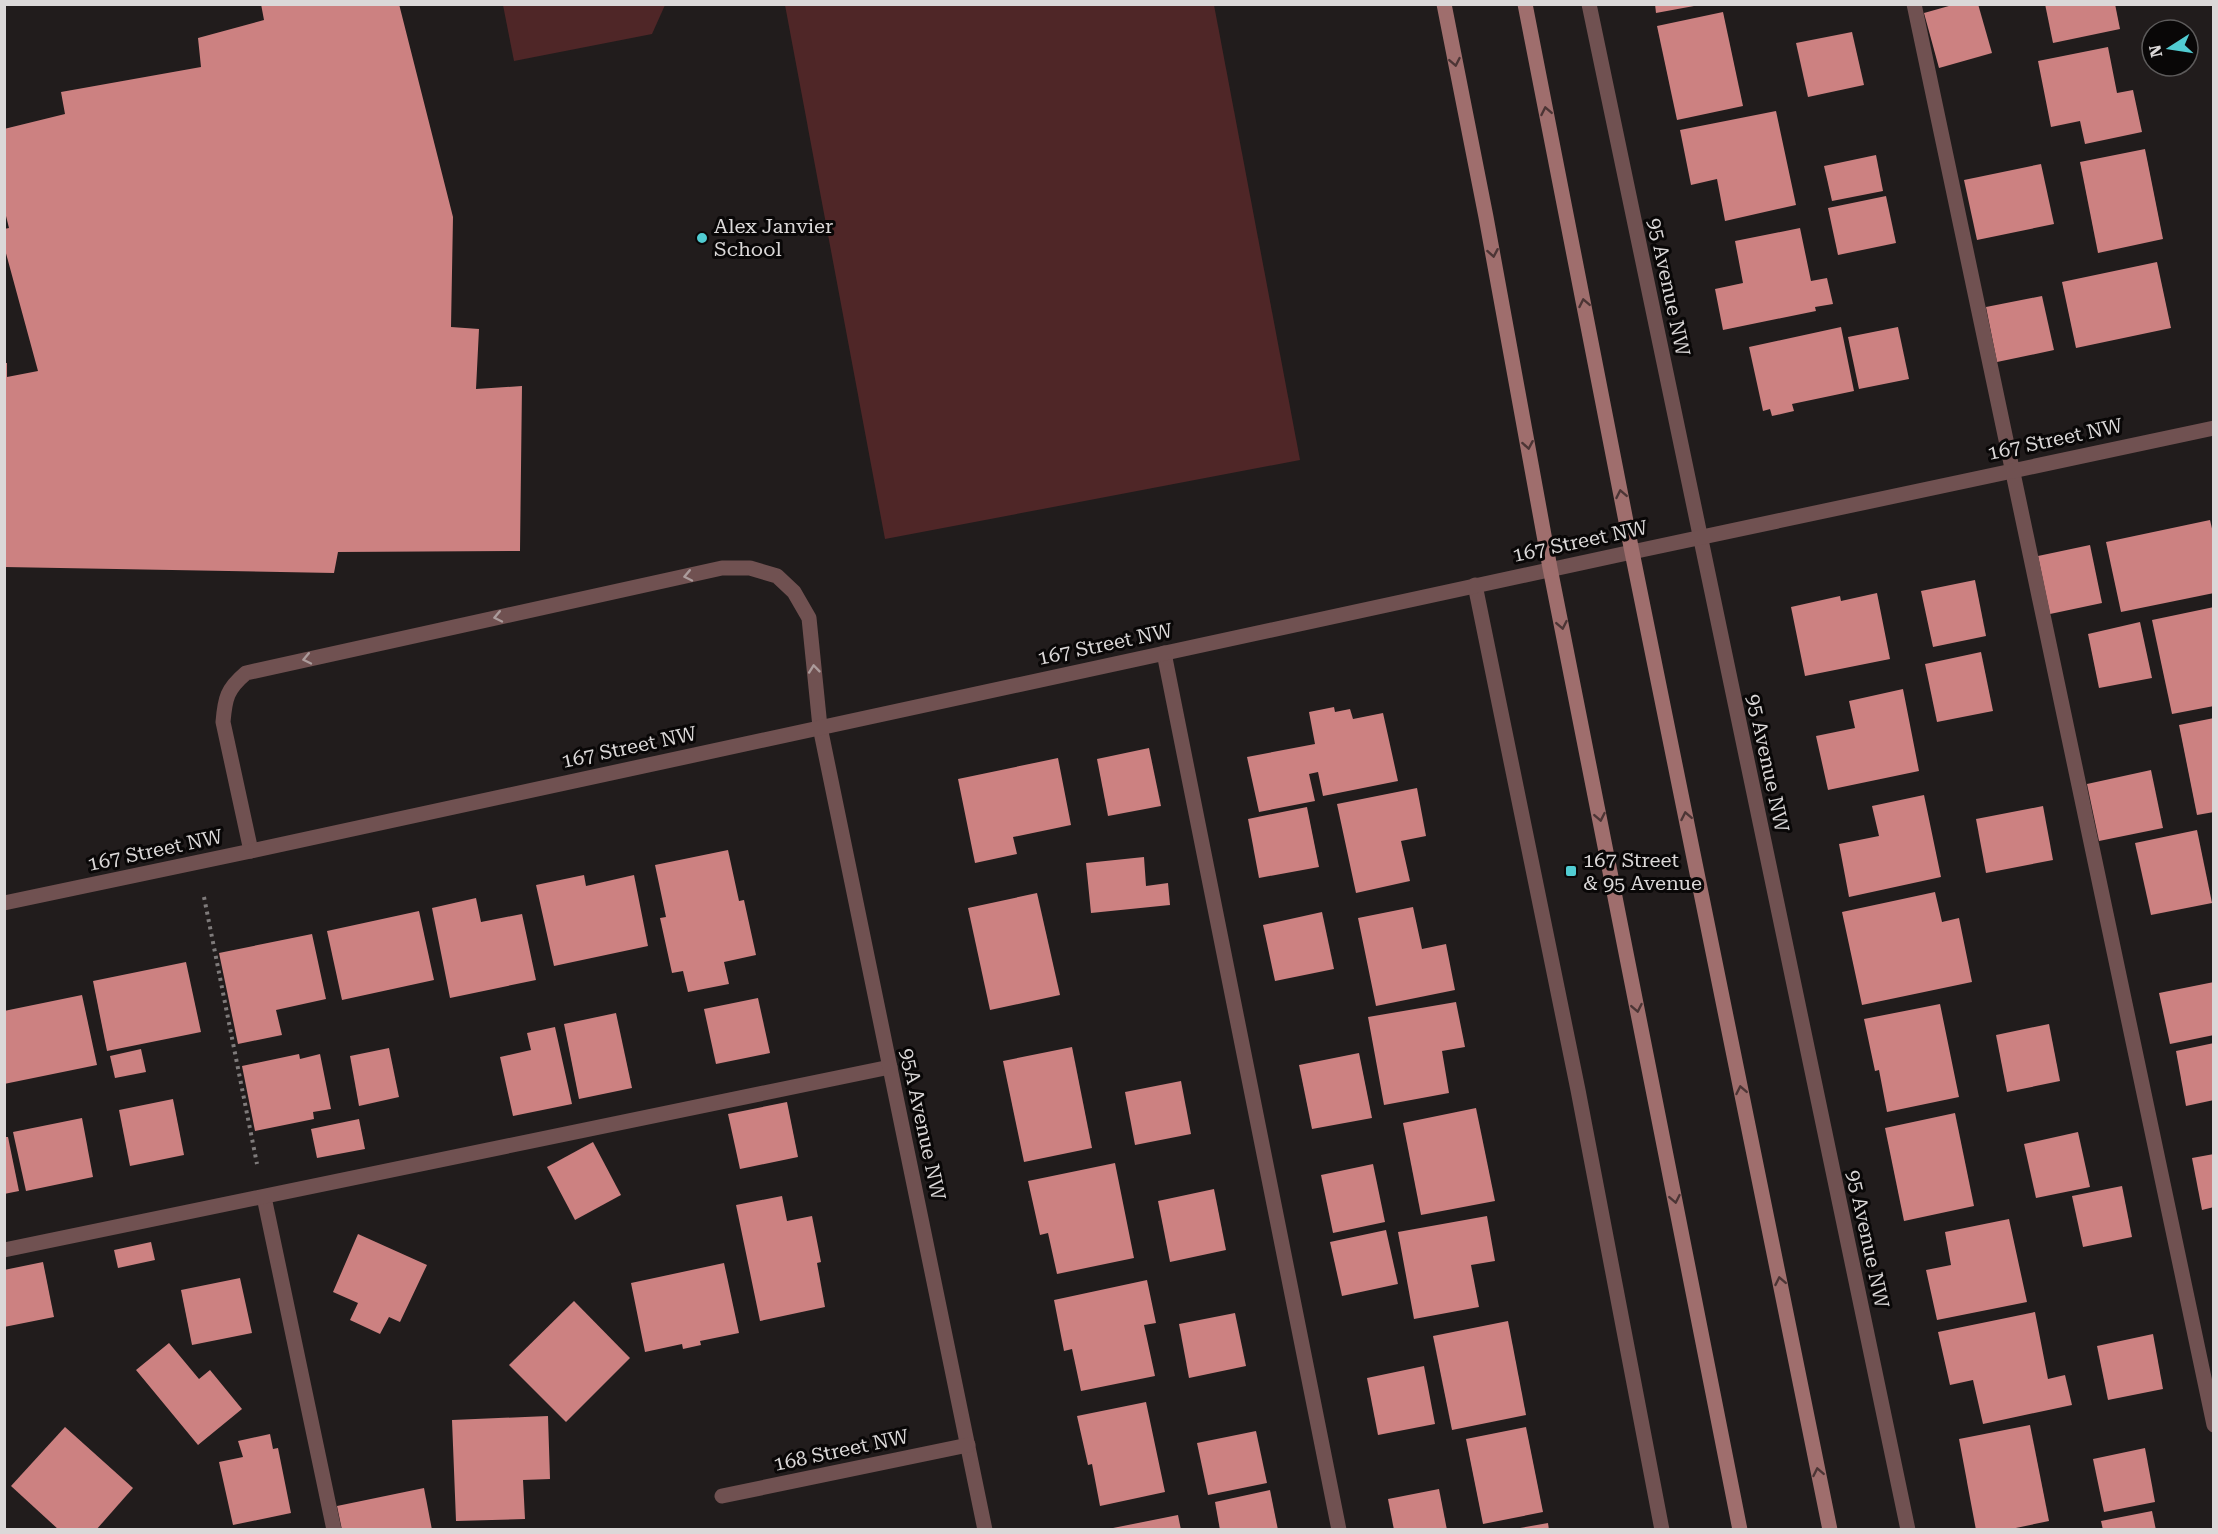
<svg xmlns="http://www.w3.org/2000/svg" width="2218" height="1534" viewBox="0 0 2218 1534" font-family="'Roboto Serif',serif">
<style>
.green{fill:#4f2627}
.building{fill:#cc8181}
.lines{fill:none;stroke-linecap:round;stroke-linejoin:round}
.path{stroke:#7f7b7b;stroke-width:4;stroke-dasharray:3 4.5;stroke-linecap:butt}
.service{stroke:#705151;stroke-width:15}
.minor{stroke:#705151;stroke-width:15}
.tertiary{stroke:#705151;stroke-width:15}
.secondary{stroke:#9f6e6d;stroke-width:15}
.oneway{stroke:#4c3535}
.oneway2{stroke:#ab9b9b}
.poi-dot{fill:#51ccd2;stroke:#090707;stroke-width:2}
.labels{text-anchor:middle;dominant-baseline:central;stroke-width:6;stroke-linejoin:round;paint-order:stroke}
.poi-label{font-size:20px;fill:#dbd8d8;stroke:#090707;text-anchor:start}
.street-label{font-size:20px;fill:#dbd8d8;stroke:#090707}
</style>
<rect width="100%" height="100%" fill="#211c1c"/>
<!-- green -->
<g class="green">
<path d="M 503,5 L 503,4 L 665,5 L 652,34 L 514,61 Z"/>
<path d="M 785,5 L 1214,5 L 1300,460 L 885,539 Z"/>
</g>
<!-- building -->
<g class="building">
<path d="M 261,4 L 399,4 L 453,217 L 451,327 L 479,329 L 476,389 L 522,386 L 520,551 L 338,552 L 334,573 L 4,567 L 4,363 L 7,363 L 7,377 L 38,371 L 4,246 L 4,229 L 9,228 L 4,208 L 4,129 L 65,114 L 61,92 L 201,67 L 198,38 L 264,20 Z"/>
<path d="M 1655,4 L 1694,4 L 1694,6 L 1656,13 Z"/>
<path d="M 1956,4 L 1978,4 L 1992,53 L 1939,68 L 1924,13 Z"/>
<path d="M 2045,4 L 2115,4 L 2120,29 L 2053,43 Z"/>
<path d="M 1723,12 L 1743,106 L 1677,120 L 1657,26 Z"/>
<path d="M 1852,32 L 1864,85 L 1808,97 L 1796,43 Z"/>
<path d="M 2108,47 L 2117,93 L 2133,90 L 2142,132 L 2085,144 L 2080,121 L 2051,127 L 2038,61 Z"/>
<path d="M 1776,111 L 1796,205 L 1725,221 L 1717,179 L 1691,185 L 1680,130 Z"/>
<path d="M 2145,149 L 2163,239 L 2098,253 L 2080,162 Z"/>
<path d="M 1876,155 L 1883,191 L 1832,201 L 1824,166 Z"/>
<path d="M 2041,164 L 2054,224 L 1977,240 L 1964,180 Z"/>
<path d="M 1886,196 L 1896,243 L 1838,255 L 1828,208 Z"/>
<path d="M 1800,228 L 1811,281 L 1827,278 L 1833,304 L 1815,307 L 1816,311 L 1723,330 L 1715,289 L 1743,283 L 1735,241 Z"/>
<path d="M 2157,262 L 2171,328 L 2076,348 L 2062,282 Z"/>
<path d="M 2042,296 L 2054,350 L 1997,362 L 1986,307 Z"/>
<path d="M 1841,327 L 1854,391 L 1792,404 L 1794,411 L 1772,416 L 1770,409 L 1763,411 L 1749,347 Z"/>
<path d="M 1898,327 L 1909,379 L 1859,389 L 1848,337 Z"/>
<path d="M 2210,520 L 2214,537 L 2214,593 L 2121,612 L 2106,542 Z"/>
<path d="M 2090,545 L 2102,603 L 2050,614 L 2038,556 Z"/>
<path d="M 1975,580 L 1986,636 L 1933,647 L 1921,591 Z"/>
<path d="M 1877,593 L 1890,659 L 1805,676 L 1791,607 L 1840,596 L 1841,601 Z"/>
<path d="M 2214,607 L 2214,706 L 2172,714 L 2152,620 Z"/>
<path d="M 2140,622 L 2152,678 L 2099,688 L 2088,634 Z"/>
<path d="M 1981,652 L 1993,711 L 1937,722 L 1925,664 Z"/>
<path d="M 1903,689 L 1919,771 L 1828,790 L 1816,736 L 1855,728 L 1849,701 Z"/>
<path d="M 1334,707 L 1335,712 L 1350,709 L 1353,719 L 1383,713 L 1398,781 L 1323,796 L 1318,772 L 1309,774 L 1315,801 L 1259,812 L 1247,757 L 1315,744 L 1309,712 Z"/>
<path d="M 2214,718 L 2214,812 L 2197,815 L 2179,725 Z"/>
<path d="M 1149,748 L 1161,806 L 1108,816 L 1097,759 Z"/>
<path d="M 1058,758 L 1071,825 L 1013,837 L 1017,854 L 975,863 L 958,779 Z"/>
<path d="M 2151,770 L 2163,828 L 2099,841 L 2087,784 Z"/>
<path d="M 1417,788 L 1426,836 L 1401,841 L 1410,881 L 1356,893 L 1337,804 Z"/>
<path d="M 1924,795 L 1941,877 L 1849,897 L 1839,844 L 1879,836 L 1872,806 Z"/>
<path d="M 2043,806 L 2053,860 L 1986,873 L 1976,819 Z"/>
<path d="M 1307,807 L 1319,867 L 1259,878 L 1248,819 Z"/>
<path d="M 2197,830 L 2212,903 L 2151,915 L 2135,843 Z"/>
<path d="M 728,850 L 739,901 L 744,900 L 756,955 L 724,962 L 729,984 L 688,992 L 683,971 L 672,973 L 660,918 L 666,917 L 655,865 Z"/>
<path d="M 1144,857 L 1146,886 L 1168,883 L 1170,905 L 1091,913 L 1086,863 Z"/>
<path d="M 584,875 L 586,886 L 634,875 L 648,946 L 554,966 L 536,885 Z"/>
<path d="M 1935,892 L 1942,922 L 1959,918 L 1972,982 L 1862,1005 L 1842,912 Z"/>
<path d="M 1037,893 L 1060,995 L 990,1010 L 968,908 Z"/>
<path d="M 476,898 L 481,922 L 522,914 L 536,980 L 450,998 L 432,908 Z"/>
<path d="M 1413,907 L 1422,949 L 1446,944 L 1455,990 L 1376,1006 L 1358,918 Z"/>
<path d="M 419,911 L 434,980 L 342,1000 L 327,931 Z"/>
<path d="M 1322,912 L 1334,969 L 1275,981 L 1263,925 Z"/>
<path d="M 312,934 L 326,999 L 276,1010 L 282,1035 L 238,1044 L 219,953 Z"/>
<path d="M 186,962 L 201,1032 L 107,1051 L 93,981 Z"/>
<path d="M 2214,982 L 2214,1035 L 2170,1044 L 2159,993 Z"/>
<path d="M 82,995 L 97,1065 L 4,1084 L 4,1011 Z"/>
<path d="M 758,998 L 770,1053 L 716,1064 L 704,1009 Z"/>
<path d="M 1456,1002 L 1465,1047 L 1442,1051 L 1449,1093 L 1384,1105 L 1368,1017 Z"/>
<path d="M 1940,1004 L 1959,1097 L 1887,1112 L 1879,1070 L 1875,1071 L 1864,1019 Z"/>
<path d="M 616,1013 L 632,1088 L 579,1099 L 564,1024 Z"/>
<path d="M 2049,1024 L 2060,1081 L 2007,1092 L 1996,1035 Z"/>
<path d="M 555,1027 L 572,1104 L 513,1116 L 500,1057 L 531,1050 L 527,1033 Z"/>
<path d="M 2214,1043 L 2214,1100 L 2186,1106 L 2176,1051 Z"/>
<path d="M 1072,1047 L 1092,1148 L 1024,1162 L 1003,1061 Z"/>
<path d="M 389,1048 L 399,1097 L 359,1106 L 350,1056 Z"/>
<path d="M 141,1049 L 146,1072 L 115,1078 L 110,1056 Z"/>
<path d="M 1359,1053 L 1372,1118 L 1312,1129 L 1299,1065 Z"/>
<path d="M 299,1054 L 300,1059 L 320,1054 L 331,1109 L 313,1112 L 314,1119 L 255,1131 L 242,1066 Z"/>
<path d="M 1181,1081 L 1191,1134 L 1135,1145 L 1125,1092 Z"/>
<path d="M 173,1099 L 184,1155 L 130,1166 L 119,1110 Z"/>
<path d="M 787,1102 L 798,1157 L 740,1169 L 728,1114 Z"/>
<path d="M 1476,1108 L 1495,1201 L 1421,1215 L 1403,1123 Z"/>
<path d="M 1955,1113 L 1974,1206 L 1904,1221 L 1885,1128 Z"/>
<path d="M 82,1118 L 93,1177 L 26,1191 L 13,1132 Z"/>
<path d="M 359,1119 L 365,1149 L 317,1158 L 311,1129 Z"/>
<path d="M 2078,1132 L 2090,1187 L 2036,1198 L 2024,1144 Z"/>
<path d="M 4,1137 L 8,1137 L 19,1191 L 4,1194 Z"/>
<path d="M 593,1142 L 621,1195 L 575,1220 L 547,1167 Z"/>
<path d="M 2214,1154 L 2214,1207 L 2202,1210 L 2192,1158 Z"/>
<path d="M 1115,1163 L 1134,1258 L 1057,1274 L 1048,1233 L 1040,1235 L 1028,1181 Z"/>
<path d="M 1373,1164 L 1385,1222 L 1333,1233 L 1321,1175 Z"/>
<path d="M 2122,1186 L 2132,1237 L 2083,1247 L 2072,1196 Z"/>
<path d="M 1214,1189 L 1226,1250 L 1170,1262 L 1158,1201 Z"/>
<path d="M 782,1196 L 787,1221 L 812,1216 L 821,1262 L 817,1263 L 825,1307 L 760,1321 L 736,1205 Z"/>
<path d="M 1487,1216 L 1495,1261 L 1471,1265 L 1479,1307 L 1414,1319 L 1398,1232 Z"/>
<path d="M 2009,1219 L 2027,1302 L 1937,1320 L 1926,1270 L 1951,1265 L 1945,1232 Z"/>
<path d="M 1386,1230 L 1398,1284 L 1342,1296 L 1330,1242 Z"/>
<path d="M 358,1234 L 427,1265 L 400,1322 L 389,1317 L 380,1334 L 350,1320 L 358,1303 L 333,1292 Z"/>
<path d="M 151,1242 L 155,1260 L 118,1268 L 114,1250 Z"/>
<path d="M 43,1262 L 54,1317 L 4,1327 L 4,1270 Z"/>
<path d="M 724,1263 L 739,1333 L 700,1341 L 701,1345 L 683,1349 L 682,1344 L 645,1352 L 631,1283 Z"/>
<path d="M 240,1278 L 252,1333 L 192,1345 L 181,1290 Z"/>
<path d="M 1147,1280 L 1156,1323 L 1144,1325 L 1155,1376 L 1081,1391 L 1072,1349 L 1064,1351 L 1054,1300 Z"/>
<path d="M 574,1301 L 630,1358 L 566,1422 L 509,1365 Z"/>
<path d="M 2035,1312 L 2048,1379 L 2065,1375 L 2072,1405 L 1983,1424 L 1973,1380 L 1950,1385 L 1938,1332 Z"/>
<path d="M 1235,1313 L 1246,1366 L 1189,1378 L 1179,1324 Z"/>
<path d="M 1508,1321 L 1526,1415 L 1452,1430 L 1433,1336 Z"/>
<path d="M 2153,1334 L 2163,1389 L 2108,1400 L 2097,1346 Z"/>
<path d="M 169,1343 L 199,1379 L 210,1370 L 242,1409 L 198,1445 L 136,1370 Z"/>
<path d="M 1424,1366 L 1435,1424 L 1378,1435 L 1367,1378 Z"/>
<path d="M 1146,1402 L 1165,1492 L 1100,1506 L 1092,1464 L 1088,1465 L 1077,1416 Z"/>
<path d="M 548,1416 L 550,1479 L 523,1480 L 525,1519 L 456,1521 L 452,1420 Z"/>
<path d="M 2030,1425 L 2049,1521 L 2006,1530 L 1976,1530 L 1959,1439 Z"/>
<path d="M 65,1427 L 133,1488 L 96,1530 L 59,1530 L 11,1486 Z"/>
<path d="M 1526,1427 L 1543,1512 L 1483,1524 L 1466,1439 Z"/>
<path d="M 1256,1431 L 1267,1483 L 1208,1495 L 1197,1443 Z"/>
<path d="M 270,1434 L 273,1449 L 278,1448 L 291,1513 L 233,1525 L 219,1462 L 243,1457 L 238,1441 Z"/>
<path d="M 2145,1448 L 2155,1502 L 2104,1512 L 2093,1459 Z"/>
<path d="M 424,1488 L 432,1530 L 342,1530 L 337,1506 Z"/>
<path d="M 1439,1489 L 1447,1530 L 1394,1530 L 1388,1499 Z"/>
<path d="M 1270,1490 L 1278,1530 L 1220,1530 L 1215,1502 Z"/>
<path d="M 2152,1511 L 2156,1530 L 2103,1530 L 2101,1521 Z"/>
<path d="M 1178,1515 L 1181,1530 L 1113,1530 L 1113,1528 Z"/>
<path d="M 1548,1523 L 1549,1530 L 1520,1530 L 1520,1528 Z"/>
</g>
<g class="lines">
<!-- path -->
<path class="path" d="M 204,897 L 257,1164"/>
<!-- service -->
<g class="service">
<path d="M 1914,4 L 2214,1425"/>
<path d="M 1164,653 L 1339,1530"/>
<path d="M 251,851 L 223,722 C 225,698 227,689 246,673 L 722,568 L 750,568 L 777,576 L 794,592 L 809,618 L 820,727"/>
<path d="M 264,1197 L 334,1530"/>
<path d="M 4,1250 L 890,1067"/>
</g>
<!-- minor -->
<g class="minor">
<path d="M 1589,4 L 1908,1530"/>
<path d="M 1632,552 L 2214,428"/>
<path d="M 1475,585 L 1578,1090 L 1662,1530"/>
<path d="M 820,727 L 985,1530"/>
<path d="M 722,1496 L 968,1445"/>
</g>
<!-- tertiary -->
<path class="tertiary" d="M 4,903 L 251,851 L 1632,552"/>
<!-- secondary -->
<g class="secondary">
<path d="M 1444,4 L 1486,217 L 1550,568 L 1740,1530"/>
<path d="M 1525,4 L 1632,552 L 1830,1530"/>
</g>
</g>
<!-- one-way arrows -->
<defs><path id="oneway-chevron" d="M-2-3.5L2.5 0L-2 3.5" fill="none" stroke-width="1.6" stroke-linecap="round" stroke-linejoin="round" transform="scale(1.5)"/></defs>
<g class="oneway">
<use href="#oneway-chevron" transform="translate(1455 62) rotate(79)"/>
<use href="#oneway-chevron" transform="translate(1546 111) rotate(-101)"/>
<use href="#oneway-chevron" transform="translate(1493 253) rotate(80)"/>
<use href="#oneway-chevron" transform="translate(1584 303) rotate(-101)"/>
<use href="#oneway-chevron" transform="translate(1528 445) rotate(80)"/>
<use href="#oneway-chevron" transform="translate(1621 494) rotate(-101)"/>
<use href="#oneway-chevron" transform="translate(1562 625) rotate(79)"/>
<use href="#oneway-chevron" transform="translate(1686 816) rotate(-101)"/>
<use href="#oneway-chevron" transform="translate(1600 817) rotate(79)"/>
<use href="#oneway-chevron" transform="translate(1637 1008) rotate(79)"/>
<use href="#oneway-chevron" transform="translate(1741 1090) rotate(-101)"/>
<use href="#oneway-chevron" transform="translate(1675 1199) rotate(79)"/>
<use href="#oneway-chevron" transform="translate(1780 1281) rotate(-101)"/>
<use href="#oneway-chevron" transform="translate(1818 1472) rotate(-101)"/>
</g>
<g class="oneway2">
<use href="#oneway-chevron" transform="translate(688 576) rotate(168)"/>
<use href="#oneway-chevron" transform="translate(498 617) rotate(168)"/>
<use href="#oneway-chevron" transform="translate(307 659) rotate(168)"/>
<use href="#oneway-chevron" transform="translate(814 669) rotate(-96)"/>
</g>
<!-- markers -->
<g class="poi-dot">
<circle cx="702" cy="238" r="6"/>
<rect x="1565" y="865" width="12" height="12" rx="3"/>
</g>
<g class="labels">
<!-- poi labels -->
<g class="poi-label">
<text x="714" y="226">Alex Janvier<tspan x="714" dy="23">School</tspan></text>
<text x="1583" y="860">167 Street<tspan x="1583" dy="23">&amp; 95 Avenue</tspan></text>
</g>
<!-- street labels -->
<g class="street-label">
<text transform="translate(1669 287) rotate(78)">95 Avenue NW</text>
<text transform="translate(2055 439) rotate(-12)">167 Street NW</text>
<text transform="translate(1580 541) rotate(-12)">167 Street NW</text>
<text transform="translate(1105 644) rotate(-12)">167 Street NW</text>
<text transform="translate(629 747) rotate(-12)">167 Street NW</text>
<text transform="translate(1768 763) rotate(78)">95 Avenue NW</text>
<text transform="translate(155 850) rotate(-12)">167 Street NW</text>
<text transform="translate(923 1124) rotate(78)">95A Avenue NW</text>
<text transform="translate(1868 1239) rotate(78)">95 Avenue NW</text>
<text transform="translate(841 1450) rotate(-12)">168 Street NW</text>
</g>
</g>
<!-- border -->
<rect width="2218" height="1534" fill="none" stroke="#dbd8d8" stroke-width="12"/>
<!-- north arrow -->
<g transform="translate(2170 48) rotate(258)"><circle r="28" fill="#090707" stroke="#5d5b5b" stroke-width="1.5"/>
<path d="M0-4.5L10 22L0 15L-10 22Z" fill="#51ccd2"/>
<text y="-9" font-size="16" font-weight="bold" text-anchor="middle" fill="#dbd8d8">N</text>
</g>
</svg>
